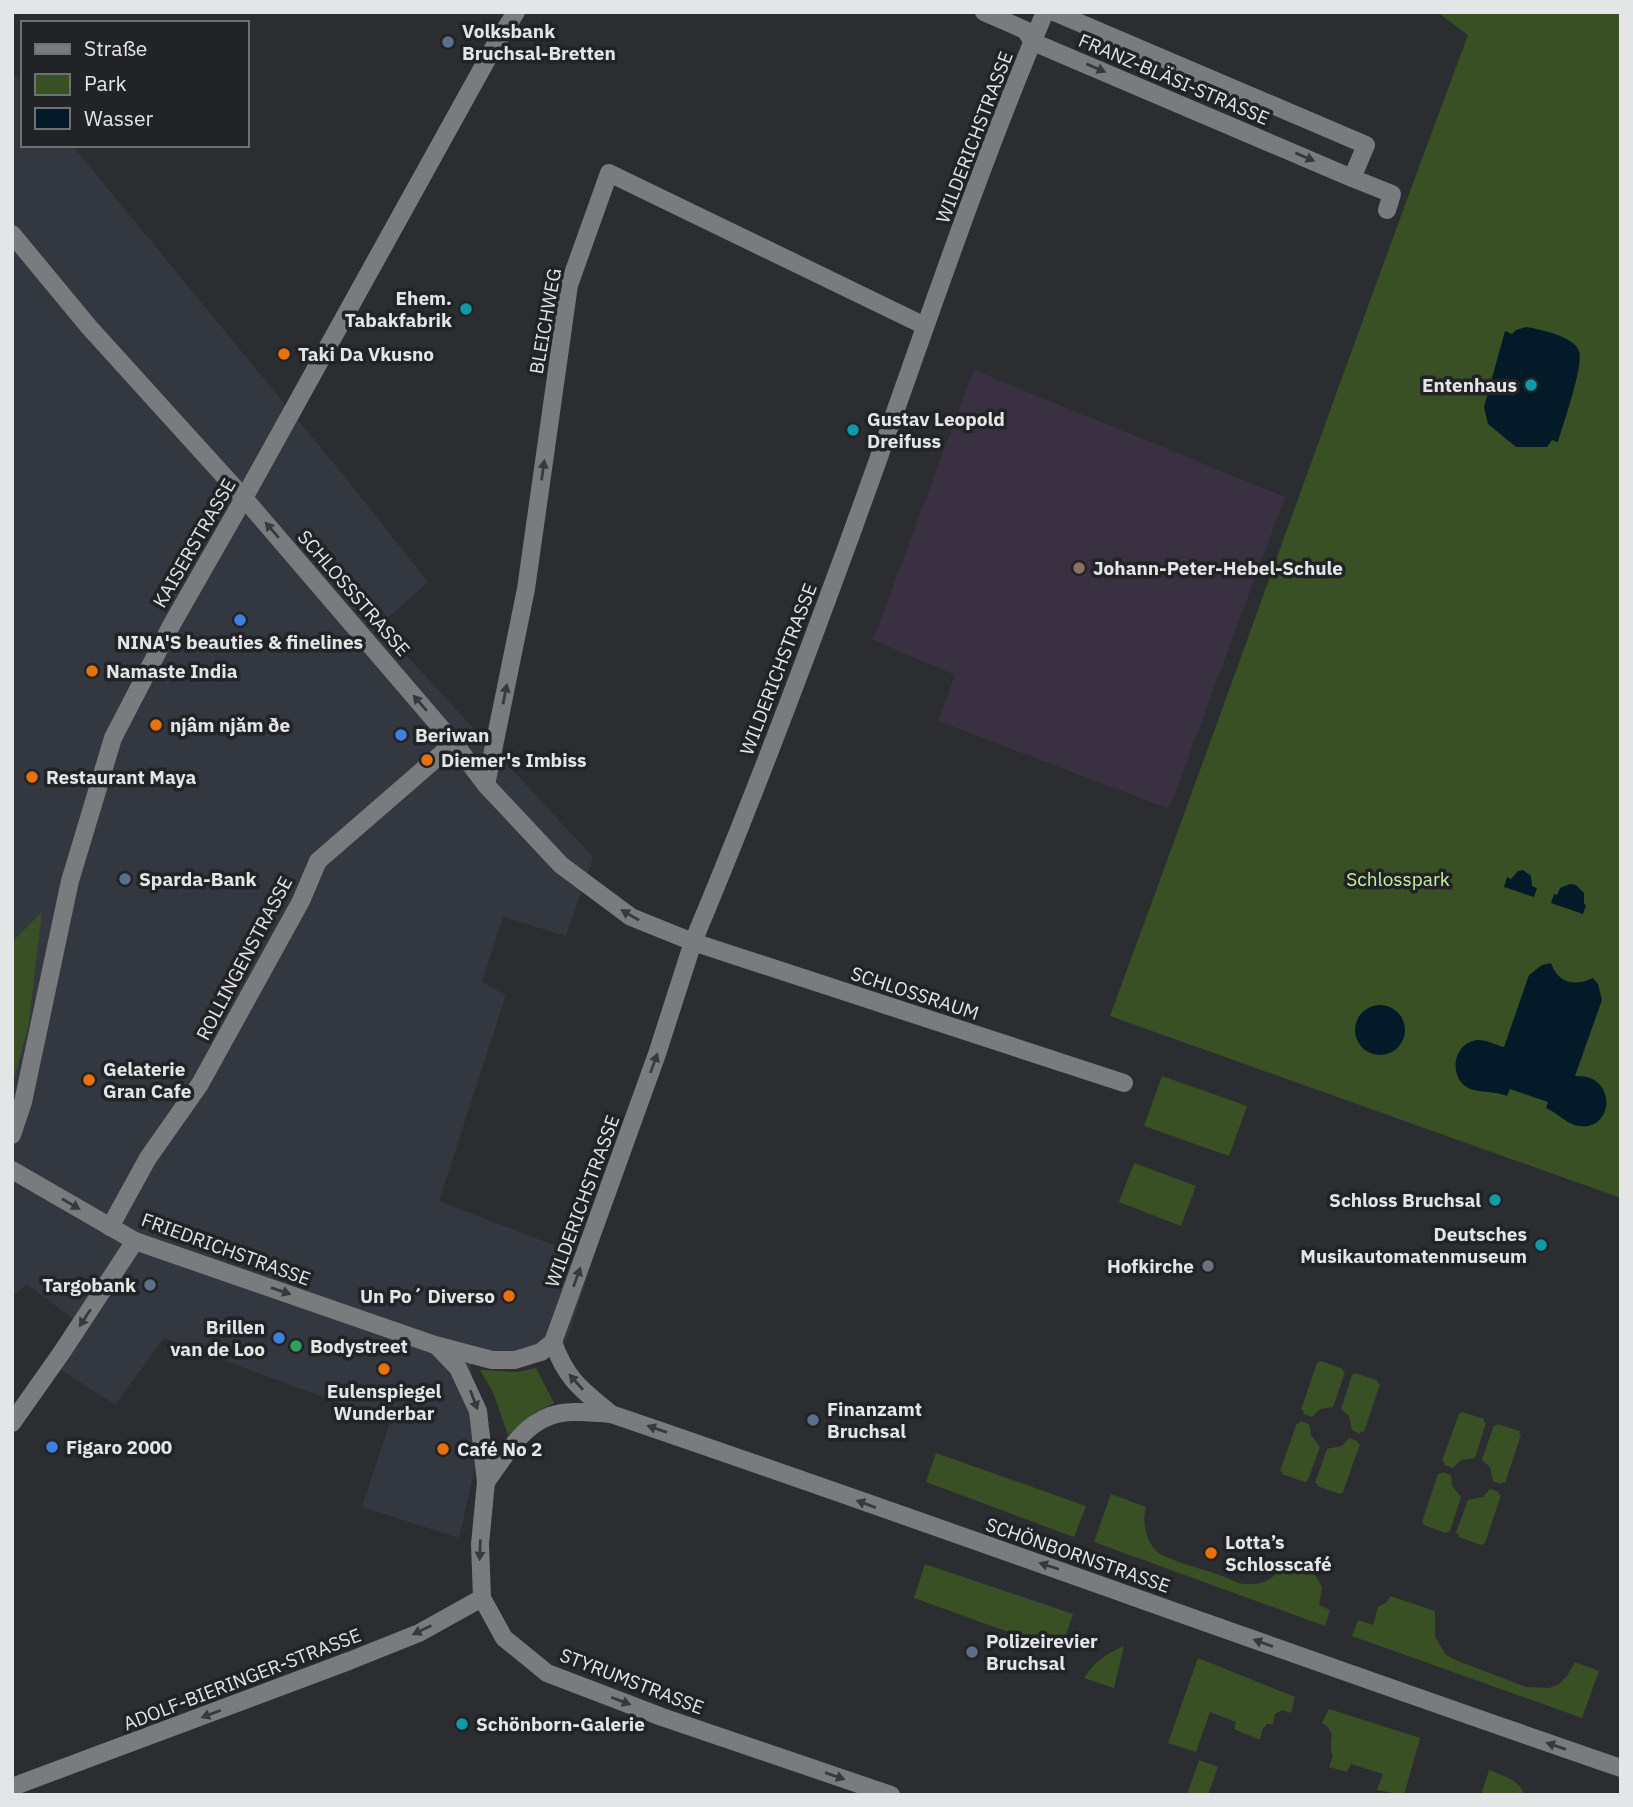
<svg xmlns="http://www.w3.org/2000/svg" width="1633" height="1807" viewBox="0 0 1633 1807" font-family="'IBM Plex Sans',sans-serif">
<style>
.built{fill:#33373f}
.education{fill:#393141}
.green{fill:#395025}
.water{fill:#041a28}
.lines{fill:none;stroke-linecap:round;stroke-linejoin:round}
.minor{stroke:#797b7e;stroke-width:18}
.secondary{stroke:#797b7e;stroke-width:18}
.oneway{fill:#38393c}
.service-dot{fill:#5c6f8a;stroke:#222326;stroke-width:2.5}
.culture-dot{fill:#0f9aa8;stroke:#222326;stroke-width:2.5}
.food-dot{fill:#e8710a;stroke:#222326;stroke-width:2.5}
.education-dot{fill:#8d6e63;stroke:#222326;stroke-width:2.5}
.shop-dot{fill:#3f7fe0;stroke:#222326;stroke-width:2.5}
.worship-dot{fill:#6b7280;stroke:#222326;stroke-width:2.5}
.leisure-dot{fill:#2e9e5b;stroke:#222326;stroke-width:2.5}
.labels{text-anchor:middle;dominant-baseline:central;stroke-width:7;stroke-linejoin:round;paint-order:stroke}
.poi-label{font-size:19px;font-weight:bold;fill:#e4e5e6;stroke:#222326;text-anchor:start}
.street-label{font-size:19px;fill:#e4e5e6;stroke:#222326}
.park-label{font-size:19px;fill:#c1f49b;stroke:#222326}
</style>
<rect width="100%" height="100%" fill="#2c2d30"/>
<!-- built -->
<path class="built" d="M 12,72 L 23,85 L 23,145 L 72,145 L 344,476 L 428,582 L 379,626 L 593,857 L 566,936 L 503,917 L 482,982 L 506,995 L 439,1201 L 593,1260 L 566,1342 L 471,1365 L 478,1455 L 459,1538 L 362,1507 L 390,1422 L 164,1338 L 115,1405 L 46,1360 L 73,1319 L 27,1284 L 12,1297 Z"/>
<!-- education -->
<path class="education" d="M 974,370 L 1285,497 L 1169,809 L 938,721 L 955,675 L 873,640 Z"/>
<!-- green -->
<g class="green">
<path d="M 1437,12 L 1621,12 L 1621,1198 L 1110,1016 C 1231,689 1346,361 1468,35 Z"/>
<path d="M 42,912 L 28,1028 L 12,1086 L 12,942 Z"/>
<path d="M 1162,1076 L 1247,1106 L 1229,1156 L 1144,1126 Z"/>
<path d="M 1134,1163 L 1196,1186 L 1181,1226 L 1119,1202 Z"/>
<path d="M 1321,1361 L 1343,1369 L 1343,1371 L 1345,1372 L 1333,1407 L 1320,1409 L 1312,1417 L 1303,1414 L 1304,1411 L 1301,1410 L 1317,1363 Z"/>
<path d="M 536,1368 L 554,1403 L 536,1412 L 508,1435 L 493,1392 L 480,1370 L 518,1372 Z"/>
<path d="M 1356,1373 L 1378,1381 L 1377,1383 L 1380,1384 L 1364,1432 L 1361,1431 L 1360,1434 L 1352,1430 L 1349,1416 L 1341,1409 L 1352,1375 Z"/>
<path d="M 1462,1412 L 1484,1419 L 1484,1422 L 1486,1423 L 1475,1458 L 1461,1460 L 1453,1468 L 1444,1465 L 1445,1462 L 1442,1461 L 1459,1414 Z"/>
<path d="M 1300,1421 L 1309,1424 L 1311,1435 L 1320,1447 L 1308,1480 L 1305,1482 L 1282,1474 L 1283,1472 L 1280,1471 L 1297,1423 L 1299,1424 Z"/>
<path d="M 1497,1424 L 1520,1431 L 1519,1434 L 1521,1435 L 1505,1483 L 1503,1482 L 1501,1484 L 1493,1481 L 1490,1467 L 1482,1460 L 1494,1425 L 1496,1426 Z"/>
<path d="M 1349,1438 L 1358,1441 L 1357,1443 L 1360,1444 L 1343,1492 L 1340,1494 L 1317,1486 L 1318,1484 L 1315,1483 L 1327,1449 L 1342,1446 Z"/>
<path d="M 936,1453 L 1086,1506 L 1074,1537 L 926,1482 Z"/>
<path d="M 1442,1472 L 1451,1475 L 1452,1486 L 1461,1497 L 1450,1531 L 1446,1533 L 1424,1525 L 1422,1522 L 1438,1474 L 1441,1474 Z"/>
<path d="M 1490,1489 L 1499,1492 L 1498,1494 L 1501,1495 L 1485,1543 L 1481,1545 L 1459,1537 L 1459,1534 L 1456,1533 L 1468,1500 L 1483,1497 Z"/>
<path d="M 1111,1494 L 1146,1507 C 1141,1524 1147,1548 1164,1556 C 1188,1567 1215,1571 1238,1583 C 1261,1588 1278,1579 1286,1558 L 1317,1568 L 1315,1575 L 1322,1587 L 1319,1605 L 1330,1610 L 1325,1626 L 1094,1542 Z"/>
<path d="M 925,1564 L 1073,1614 L 1061,1651 L 914,1598 Z"/>
<path d="M 1390,1596 L 1435,1611 L 1435,1636 L 1445,1654 L 1453,1659 L 1526,1687 L 1549,1688 L 1559,1684 L 1567,1676 L 1575,1662 L 1599,1671 L 1582,1718 L 1352,1636 L 1358,1620 L 1373,1625 L 1378,1607 L 1387,1602 Z"/>
<path d="M 1124,1646 L 1114,1688 L 1084,1678 C 1095,1661 1106,1654 1124,1646 Z"/>
<path d="M 1198,1658 L 1295,1697 L 1291,1713 L 1282,1710 L 1275,1714 L 1273,1724 L 1267,1724 L 1262,1730 L 1260,1740 L 1234,1729 L 1236,1722 L 1210,1712 L 1196,1752 L 1168,1743 Z"/>
<path d="M 1329,1709 L 1420,1738 L 1404,1795 L 1377,1790 L 1383,1774 L 1351,1764 L 1347,1772 L 1329,1767 L 1333,1756 C 1326,1742 1340,1734 1322,1723 Z"/>
<path d="M 1199,1760 L 1218,1767 L 1208,1795 L 1187,1795 Z"/>
<path d="M 1489,1770 C 1504,1776 1518,1779 1525,1795 L 1481,1795 Z"/>
</g>
<!-- water -->
<g class="water">
<path d="M 1526,327 C 1540,329 1575,337 1579,351 C 1584,366 1563,424 1558,442 L 1552,440 L 1547,447 L 1516,447 L 1488,424 L 1484,407 L 1505,331 L 1512,334 L 1516,330 Z"/>
<path d="M 1523,870 L 1531,876 L 1532,886 L 1537,888 L 1534,897 L 1504,887 L 1507,877 L 1511,879 L 1518,871 Z"/>
<path d="M 1570,884 L 1576,885 L 1584,893 L 1584,904 L 1586,905 L 1583,914 L 1551,903 L 1554,894 L 1557,895 L 1560,888 Z"/>
<path d="M 1551,963 C 1558,983 1574,987 1593,978 L 1598,984 L 1602,1000 L 1575,1076 C 1617,1073 1615,1130 1580,1126 C 1567,1125 1558,1113 1546,1108 L 1548,1102 L 1510,1089 L 1507,1096 C 1493,1090 1476,1094 1465,1086 C 1448,1072 1455,1042 1478,1040 C 1488,1040 1495,1045 1504,1047 L 1529,975 L 1542,965 Z"/>
<circle cx="1380" cy="1030" r="25"/>
</g>
<g class="lines">
<!-- minor -->
<g class="minor">
<path d="M 984,12 L 1025,30 L 1033,42 L 1352,178 L 1366,145 L 1054,12"/>
<path d="M 1045,12 C 971,186 913,366 848,543 C 799,677 748,811 693,942 L 1124,1083"/>
<path d="M 1352,178 L 1392,194 L 1387,210"/>
<path d="M 12,234 L 89,327 L 244,498"/>
<path d="M 486,785 L 526,589 L 569,285 L 609,173 L 925,326"/>
<path d="M 110,1227 L 148,1158 L 200,1084 L 301,901 L 318,861 L 454,743"/>
<path d="M 12,1423 L 62,1352 L 135,1241"/>
<path d="M 12,1787 L 349,1661 L 419,1633 L 482,1598"/>
</g>
<!-- secondary -->
<g class="secondary">
<path d="M 12,1135 L 23,1102 L 70,881 L 113,738 L 172,624 L 244,498 L 494,47 L 516,12"/>
<path d="M 12,1170 L 135,1241 L 435,1345 L 492,1360 L 515,1360 L 541,1352 L 553,1342 L 657,1054 L 693,942 L 631,917 L 561,865 L 486,785 L 454,743 L 244,498"/>
<path d="M 553,1342 C 566,1379 581,1389 611,1414 C 949,1529 1283,1652 1621,1768"/>
<path d="M 437,1346 L 458,1368 L 478,1411 L 486,1482 L 480,1544 L 482,1598 L 504,1638 L 547,1673 L 662,1717 L 891,1795"/>
<path d="M 486,1482 C 504,1458 520,1427 550,1416 C 569,1409 592,1413 611,1414"/>
</g>
</g>
<!-- one-way arrows -->
<defs><path id="oneway-solid" d="M-6-.8H1V-3.2L6.5 0L1 3.2V.8H-6Z" transform="scale(1.75)"/></defs>
<g class="oneway">
<use href="#oneway-solid" transform="translate(1096 68) rotate(23)"/>
<use href="#oneway-solid" transform="translate(1305 157) rotate(23)"/>
<use href="#oneway-solid" transform="translate(543 470) rotate(-82)"/>
<use href="#oneway-solid" transform="translate(272 530) rotate(-131)"/>
<use href="#oneway-solid" transform="translate(505 694) rotate(-79)"/>
<use href="#oneway-solid" transform="translate(420 703) rotate(-131)"/>
<use href="#oneway-solid" transform="translate(630 915) rotate(-150)"/>
<use href="#oneway-solid" transform="translate(654 1063) rotate(-70)"/>
<use href="#oneway-solid" transform="translate(71 1204) rotate(30)"/>
<use href="#oneway-solid" transform="translate(577 1277) rotate(-70)"/>
<use href="#oneway-solid" transform="translate(281 1291) rotate(19)"/>
<use href="#oneway-solid" transform="translate(85 1318) rotate(123)"/>
<use href="#oneway-solid" transform="translate(576 1382) rotate(-132)"/>
<use href="#oneway-solid" transform="translate(474 1400) rotate(69)"/>
<use href="#oneway-solid" transform="translate(657 1429) rotate(-161)"/>
<use href="#oneway-solid" transform="translate(866 1504) rotate(-160)"/>
<use href="#oneway-solid" transform="translate(480 1550) rotate(92)"/>
<use href="#oneway-solid" transform="translate(1049 1566) rotate(-162)"/>
<use href="#oneway-solid" transform="translate(422 1630) rotate(154)"/>
<use href="#oneway-solid" transform="translate(1263 1643) rotate(-160)"/>
<use href="#oneway-solid" transform="translate(621 1701) rotate(21)"/>
<use href="#oneway-solid" transform="translate(211 1714) rotate(159)"/>
<use href="#oneway-solid" transform="translate(1556 1746) rotate(-161)"/>
<use href="#oneway-solid" transform="translate(835 1776) rotate(19)"/>
</g>
<!-- markers -->
<g class="service-dot">
<circle cx="448" cy="42" r="7"/>
<circle cx="125" cy="879" r="7"/>
<circle cx="150" cy="1285" r="7"/>
<circle cx="813" cy="1420" r="7"/>
<circle cx="972" cy="1652" r="7"/>
</g>
<g class="culture-dot">
<circle cx="466" cy="309" r="7"/>
<circle cx="1531" cy="385" r="7"/>
<circle cx="853" cy="430" r="7"/>
<circle cx="1495" cy="1200" r="7"/>
<circle cx="1541" cy="1245" r="7"/>
<circle cx="462" cy="1724" r="7"/>
</g>
<g class="food-dot">
<circle cx="284" cy="354" r="7"/>
<circle cx="92" cy="671" r="7"/>
<circle cx="156" cy="725" r="7"/>
<circle cx="427" cy="760" r="7"/>
<circle cx="32" cy="777" r="7"/>
<circle cx="89" cy="1080" r="7"/>
<circle cx="509" cy="1296" r="7"/>
<circle cx="384" cy="1369" r="7"/>
<circle cx="443" cy="1449" r="7"/>
<circle cx="1211" cy="1553" r="7"/>
</g>
<circle class="education-dot" cx="1079" cy="568" r="7"/>
<g class="shop-dot">
<circle cx="240" cy="620" r="7"/>
<circle cx="401" cy="735" r="7"/>
<circle cx="279" cy="1338" r="7"/>
<circle cx="52" cy="1447" r="7"/>
</g>
<circle class="worship-dot" cx="1208" cy="1266" r="7"/>
<circle class="leisure-dot" cx="296" cy="1346" r="7"/>
<g class="labels">
<!-- poi labels -->
<g class="poi-label">
<text x="462" y="31">Volksbank<tspan x="462" dy="22">Bruchsal-Bretten</tspan></text>
<text x="452" y="298" text-anchor="end">Ehem.<tspan x="452" dy="22">Tabakfabrik</tspan></text>
<text x="298" y="354">Taki Da Vkusno</text>
<text x="1517" y="385" text-anchor="end">Entenhaus</text>
<text x="867" y="419">Gustav Leopold<tspan x="867" dy="22">Dreifuss</tspan></text>
<text x="1093" y="568">Johann-Peter-Hebel-Schule</text>
<text x="240" y="642" text-anchor="middle">NINA'S beauties &amp; finelines</text>
<text x="106" y="671">Namaste India</text>
<text x="170" y="725">njâm njăm ðe</text>
<text x="415" y="735">Beriwan</text>
<text x="441" y="760">Diemer's Imbiss</text>
<text x="46" y="777">Restaurant Maya</text>
<text x="139" y="879">Sparda-Bank</text>
<text x="103" y="1069">Gelaterie<tspan x="103" dy="22">Gran Cafe</tspan></text>
<text x="1481" y="1200" text-anchor="end">Schloss Bruchsal</text>
<text x="1527" y="1234" text-anchor="end">Deutsches<tspan x="1527" dy="22">Musikautomatenmuseum</tspan></text>
<text x="1194" y="1266" text-anchor="end">Hofkirche</text>
<text x="136" y="1285" text-anchor="end">Targobank</text>
<text x="495" y="1296" text-anchor="end">Un Po´ Diverso</text>
<text x="265" y="1327" text-anchor="end">Brillen<tspan x="265" dy="22">van de Loo</tspan></text>
<text x="310" y="1346">Bodystreet</text>
<text x="384" y="1391" text-anchor="middle">Eulenspiegel<tspan x="384" dy="22">Wunderbar</tspan></text>
<text x="827" y="1409">Finanzamt<tspan x="827" dy="22">Bruchsal</tspan></text>
<text x="66" y="1447">Figaro 2000</text>
<text x="457" y="1449">Café No 2</text>
<text x="1225" y="1542">Lotta’s<tspan x="1225" dy="22">Schlosscafé</tspan></text>
<text x="986" y="1641">Polizeirevier<tspan x="986" dy="22">Bruchsal</tspan></text>
<text x="476" y="1724">Schönborn-Galerie</text>
</g>
<!-- street labels -->
<g class="street-label">
<text transform="translate(1174 79) rotate(23)">FRANZ-BLÄSI-STRASSE</text>
<text transform="translate(974 137) rotate(-69)">WILDERICHSTRASSE</text>
<text transform="translate(545 321) rotate(-80)">BLEICHWEG</text>
<text transform="translate(194 543) rotate(-60)">KAISERSTRASSE</text>
<text transform="translate(354 593) rotate(49)">SCHLOSSSTRASSE</text>
<text transform="translate(778 669) rotate(-69)">WILDERICHSTRASSE</text>
<text transform="translate(244 958) rotate(-62)">ROLLINGENSTRASSE</text>
<text transform="translate(915 993) rotate(18)">SCHLOSSRAUM</text>
<text transform="translate(582 1201) rotate(-70)">WILDERICHSTRASSE</text>
<text transform="translate(226 1249) rotate(20)">FRIEDRICHSTRASSE</text>
<text transform="translate(1078 1555) rotate(19)">SCHÖNBORNSTRASSE</text>
<text transform="translate(242 1679) rotate(-21)">ADOLF-BIERINGER-STRASSE</text>
<text transform="translate(632 1681) rotate(21)">STYRUMSTRASSE</text>
</g>
<!-- park labels -->
<g class="park-label">
<text x="1398" y="879">Schlosspark</text>
</g>
</g>
<!-- border -->
<rect width="1633" height="1807" fill="none" stroke="#e4e5e6" stroke-width="28"/>
<!-- legend -->
<rect x="21" y="21" width="228" height="126" fill="#222326" stroke="#707173" stroke-width="2"/>
<rect x="35" y="44" width="35" height="10" fill="#797b7e" stroke="#707173" stroke-width="2"/>
<text x="84" y="56" font-size="21" fill="#e4e5e6">Straße</text>
<rect x="35" y="74" width="35" height="21" fill="#395025" stroke="#707173" stroke-width="2"/>
<text x="84" y="91" font-size="21" fill="#e4e5e6">Park</text>
<rect x="35" y="108" width="35" height="21" fill="#041a28" stroke="#707173" stroke-width="2"/>
<text x="84" y="126" font-size="21" fill="#e4e5e6">Wasser</text>
</svg>
